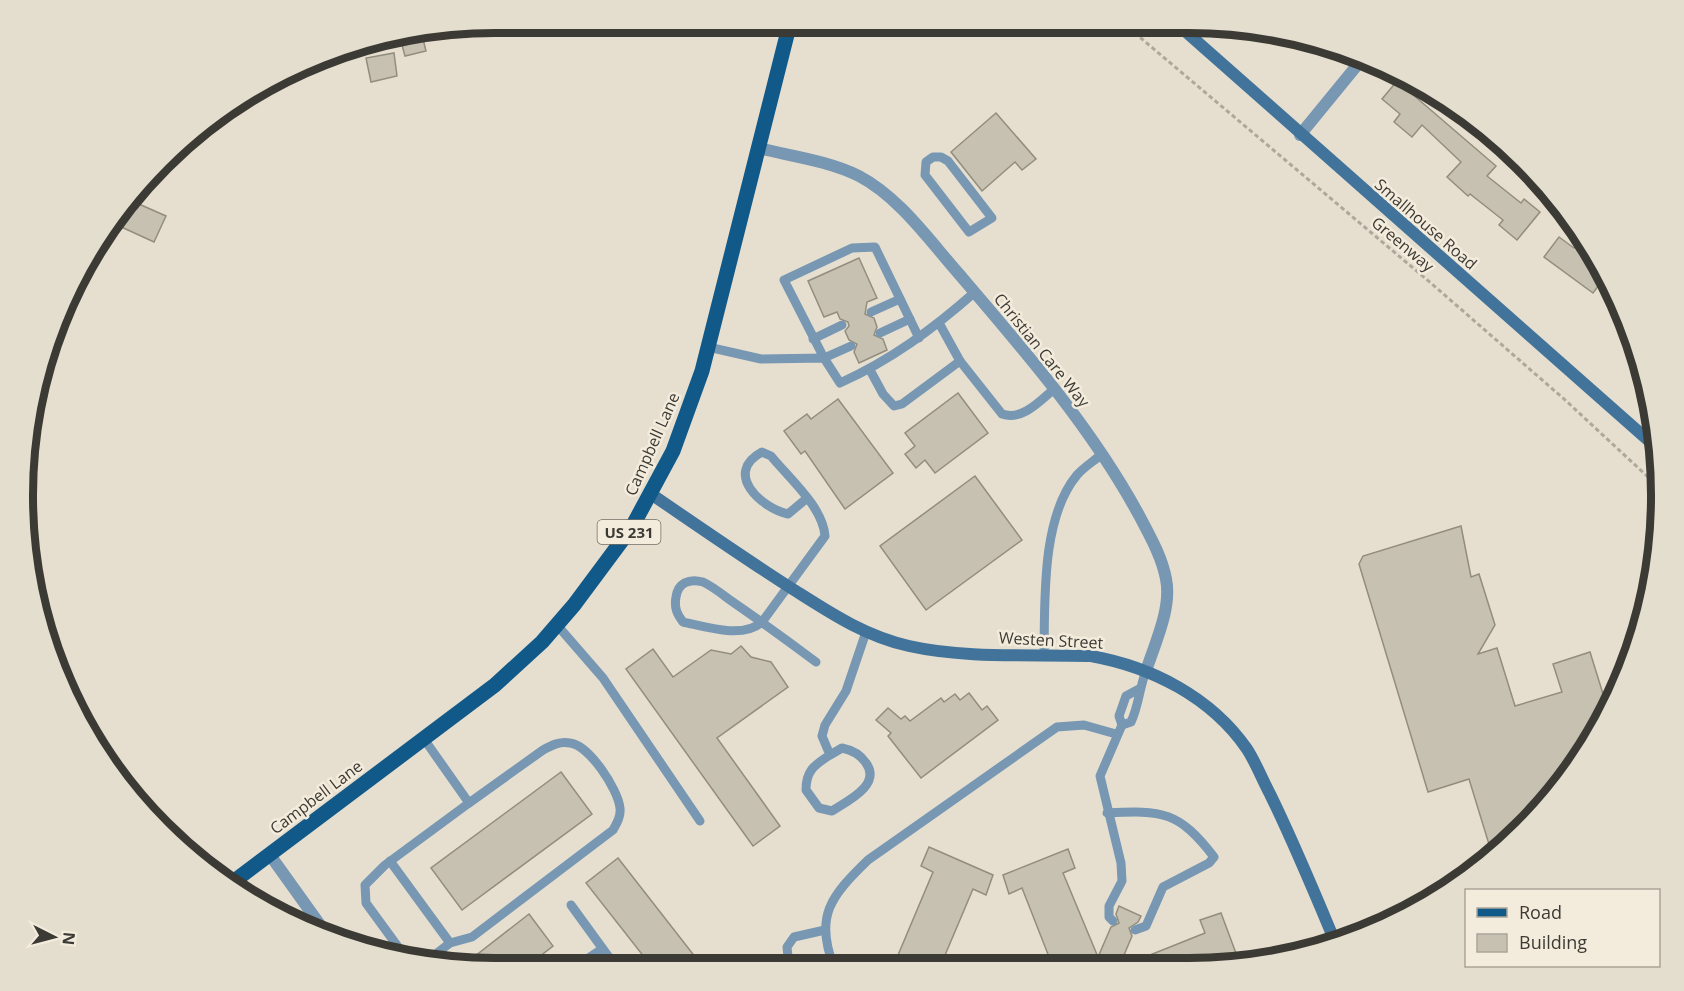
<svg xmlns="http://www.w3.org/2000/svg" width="1684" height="991" viewBox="0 0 1684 991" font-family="'Open Sans',sans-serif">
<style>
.building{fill:#c7c1b1;stroke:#938d7e;stroke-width:1.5}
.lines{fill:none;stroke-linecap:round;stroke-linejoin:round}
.path{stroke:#ada89b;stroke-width:3;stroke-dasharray:4.5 3;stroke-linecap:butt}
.lane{stroke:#7797b3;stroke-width:9}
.street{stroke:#7797b3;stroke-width:12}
.secondary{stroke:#42739b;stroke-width:12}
.primary{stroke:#115989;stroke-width:15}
.labels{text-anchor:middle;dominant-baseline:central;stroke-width:5;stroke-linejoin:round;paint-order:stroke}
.shield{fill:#f3ecdc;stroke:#736f66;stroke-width:1.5}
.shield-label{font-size:15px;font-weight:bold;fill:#3c3a34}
.street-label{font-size:16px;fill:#3c3a34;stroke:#f3ecdc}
.rim{fill:none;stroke:#3c3a34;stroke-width:8}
</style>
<rect width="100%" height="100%" fill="#e6dfcf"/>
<!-- building -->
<g class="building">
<path d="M 422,35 L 426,51 L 405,56 L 400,38 Z"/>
<path d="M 394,53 L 397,76 L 371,82 L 366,58 Z"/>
<path d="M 1397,81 L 1496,166 L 1487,176 L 1521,203 L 1524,199 L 1540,212 L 1517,240 L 1499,225 L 1503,220 L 1470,194 L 1468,196 L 1447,177 L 1461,162 L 1422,125 L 1412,137 L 1394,122 L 1400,114 L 1382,99 Z"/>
<path d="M 996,113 L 1036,159 L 1022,170 L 1015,162 L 982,191 L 951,152 Z"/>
<path d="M 132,201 L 166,216 L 154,242 L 117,225 L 123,210 Z"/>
<path d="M 1559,237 L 1574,248 L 1578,241 L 1592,251 L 1590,259 L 1599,266 L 1605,277 L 1593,293 L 1544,257 Z"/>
<path d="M 859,258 L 877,298 L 867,302 L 865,314 L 874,318 L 877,327 L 874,335 L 883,339 L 887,350 L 859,363 L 854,352 L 857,344 L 849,340 L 845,331 L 849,326 L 848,322 L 840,319 L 837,312 L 824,317 L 808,281 Z"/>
<path d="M 958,393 L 988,433 L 935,473 L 925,460 L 916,468 L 905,454 L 915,446 L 905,433 Z"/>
<path d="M 838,399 L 893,473 L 845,509 L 805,451 L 801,454 L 784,431 L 807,414 L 811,419 Z"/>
<path d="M 975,476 L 1022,540 L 926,610 L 880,546 Z"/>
<path d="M 1461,526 L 1471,577 L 1479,574 L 1495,625 L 1478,654 L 1497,648 L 1515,706 L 1562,692 L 1553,664 L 1590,652 L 1608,710 L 1581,759 L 1523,830 L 1492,854 L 1469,779 L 1428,792 L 1359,564 L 1363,556 Z"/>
<path d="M 741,646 L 751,657 L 771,662 L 788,687 L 717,738 L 780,826 L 753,846 L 626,669 L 653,649 L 673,677 L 711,650 L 731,654 Z"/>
<path d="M 969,693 L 982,710 L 987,706 L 998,720 L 921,778 L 888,736 L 891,733 L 876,720 L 888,708 L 901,719 L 905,716 L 910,721 L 941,698 L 944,702 L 955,694 L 960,700 Z"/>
<path d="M 561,772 L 592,814 L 462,910 L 431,868 Z"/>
<path d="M 929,847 L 993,875 L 986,895 L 973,889 L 940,967 L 893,967 L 933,872 L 921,866 Z"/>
<path d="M 1068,849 L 1075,868 L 1063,873 L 1098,957 L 1111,927 L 1119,923 L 1116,914 L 1119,906 L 1141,916 L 1138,922 L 1129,928 L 1132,936 L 1119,967 L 1053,967 L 1022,888 L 1009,894 L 1003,875 Z"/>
<path d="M 618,858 L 703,967 L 652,967 L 586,883 Z"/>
<path d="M 1221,913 L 1240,964 L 1220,967 L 1120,967 L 1205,933 L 1200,920 Z"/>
<path d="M 529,914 L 553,946 L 526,967 L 461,967 Z"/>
</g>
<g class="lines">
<!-- path -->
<path class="path" d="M 1123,23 L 1432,284 L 1564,399 L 1661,489"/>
<!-- lane -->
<g class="lane">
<path d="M 933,157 L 941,157 L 948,161 L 992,218 L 969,232 L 925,175 L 926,162 Z"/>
<path d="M 871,312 L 900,299"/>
<path d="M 939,323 L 960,361"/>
<path d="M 880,333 L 910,319"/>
<path d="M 813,339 L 842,325"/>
<path d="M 851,346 L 824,358 L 784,280 L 852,248 L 875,247 L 919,338"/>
<path d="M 708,347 L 761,359 L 824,358 L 840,383 C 891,360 933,329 975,292"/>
<path d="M 870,370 L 883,394 L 894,406 L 902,404 L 960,361 L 1002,414 C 1022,421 1040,401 1054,389"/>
<path d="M 806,499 L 788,514 C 761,508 723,473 762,452 L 771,456 C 789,478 823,507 825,536 L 762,622 C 743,639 706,627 683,622 C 677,614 674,608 676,597 C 678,583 689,578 703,582 C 712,586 722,594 730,600 C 759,620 788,641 816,662"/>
<path d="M 557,625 L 603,678 L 700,821"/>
<path d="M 1044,655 C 1045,602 1041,518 1077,475 C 1084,467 1094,461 1102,454"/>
<path d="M 1139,689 L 1126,696 L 1119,716 L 1122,725 L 1131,722 C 1139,705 1139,689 1146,671"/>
<path d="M 830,755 C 814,765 806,771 806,790 L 819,808 L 832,811 C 847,801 882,785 866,763 C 860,754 852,750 842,748 L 830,755 L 822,736 L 825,725 L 846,691 L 866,632"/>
<path d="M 1107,813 C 1162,810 1179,811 1214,857 L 1209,863 L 1163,887 L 1146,926 L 1135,930"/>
<path d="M 390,861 L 450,943 L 428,960"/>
<path d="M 571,905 L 616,967"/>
<path d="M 1113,921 L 1109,917 L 1109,906 L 1122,881 L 1121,863 L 1100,776 L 1122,725"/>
<path d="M 450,943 L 472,937 L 613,830 C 617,823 621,816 620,808 C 618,789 589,745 570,743 C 560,741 552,745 543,750 L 469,803"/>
<path d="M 404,955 L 366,903 L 365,885 L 385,865 L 469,803 L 424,739"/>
<path d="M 575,967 L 602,949"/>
<path d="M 789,967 L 787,947 L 794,937 L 825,930"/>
<path d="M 834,967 C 814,916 831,896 868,860 L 1057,727 L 1084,725 L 1116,734"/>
</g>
<!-- street -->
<g class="street">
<path d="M 1300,135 L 1363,58"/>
<path d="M 758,148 C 791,156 829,161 859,176 C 899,197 929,240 959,274 C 1024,350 1092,428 1140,517 C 1150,536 1162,557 1166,579 C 1172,608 1155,643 1146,671"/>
<path d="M 270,855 L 328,936"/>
</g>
<!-- secondary -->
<g class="secondary">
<path d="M 1176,23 L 1657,448"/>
<path d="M 651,494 C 698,526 744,558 791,588 C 829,612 864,636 909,646 C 967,659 1031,654 1091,656 C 1152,667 1211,697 1247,749 C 1256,763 1262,779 1270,794 C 1294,843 1315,894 1336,944"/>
</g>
<!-- primary -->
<path class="primary" d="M 229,885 L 495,685 L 542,642 L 574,605 L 632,527 L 673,451 L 702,371 L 790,23"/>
</g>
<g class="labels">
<!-- shield labels -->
<rect class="shield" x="597.5" y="520" width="63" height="24" rx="4.5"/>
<g class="shield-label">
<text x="629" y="532">US 231</text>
</g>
<!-- street labels -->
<g class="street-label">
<text transform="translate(1426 224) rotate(41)">Smallhouse Road</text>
<text transform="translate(1403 244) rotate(40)">Greenway</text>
<text transform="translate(1042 350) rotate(51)">Christian Care Way</text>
<text transform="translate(652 444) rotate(-66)">Campbell Lane</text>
<text transform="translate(1051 640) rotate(3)">Westen Street</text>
<text transform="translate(316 797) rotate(-37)">Campbell Lane</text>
</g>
</g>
<!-- crop -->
<path d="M0 0H1684V991H0ZM495 33H1189A462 462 0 0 1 1651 495V496A462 462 0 0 1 1189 958H495A462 462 0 0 1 33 496V495A462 462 0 0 1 495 33Z" fill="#e4decf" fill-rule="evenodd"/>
<path class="rim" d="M495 33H1189A462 462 0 0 1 1651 495V496A462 462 0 0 1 1189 958H495A462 462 0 0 1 33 496V495A462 462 0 0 1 495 33Z"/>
<!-- legend -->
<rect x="1465" y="889" width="195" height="78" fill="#f3ecdc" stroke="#aaa599" stroke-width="1.5"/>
<rect x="1477" y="908" width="30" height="9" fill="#115989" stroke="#aaa599" stroke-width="1.5"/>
<text x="1519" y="919" font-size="18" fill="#3c3a34">Road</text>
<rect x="1477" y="934" width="30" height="18" fill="#c7c1b1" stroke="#aaa599" stroke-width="1.5"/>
<text x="1519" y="949" font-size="18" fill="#3c3a34">Building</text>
<!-- north arrow -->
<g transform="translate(54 937) rotate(96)" stroke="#f3ecdc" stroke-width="4.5" paint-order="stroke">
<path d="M0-4.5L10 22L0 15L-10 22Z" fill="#3c3a34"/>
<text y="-9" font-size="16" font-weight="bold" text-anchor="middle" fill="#3c3a34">N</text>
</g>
</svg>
